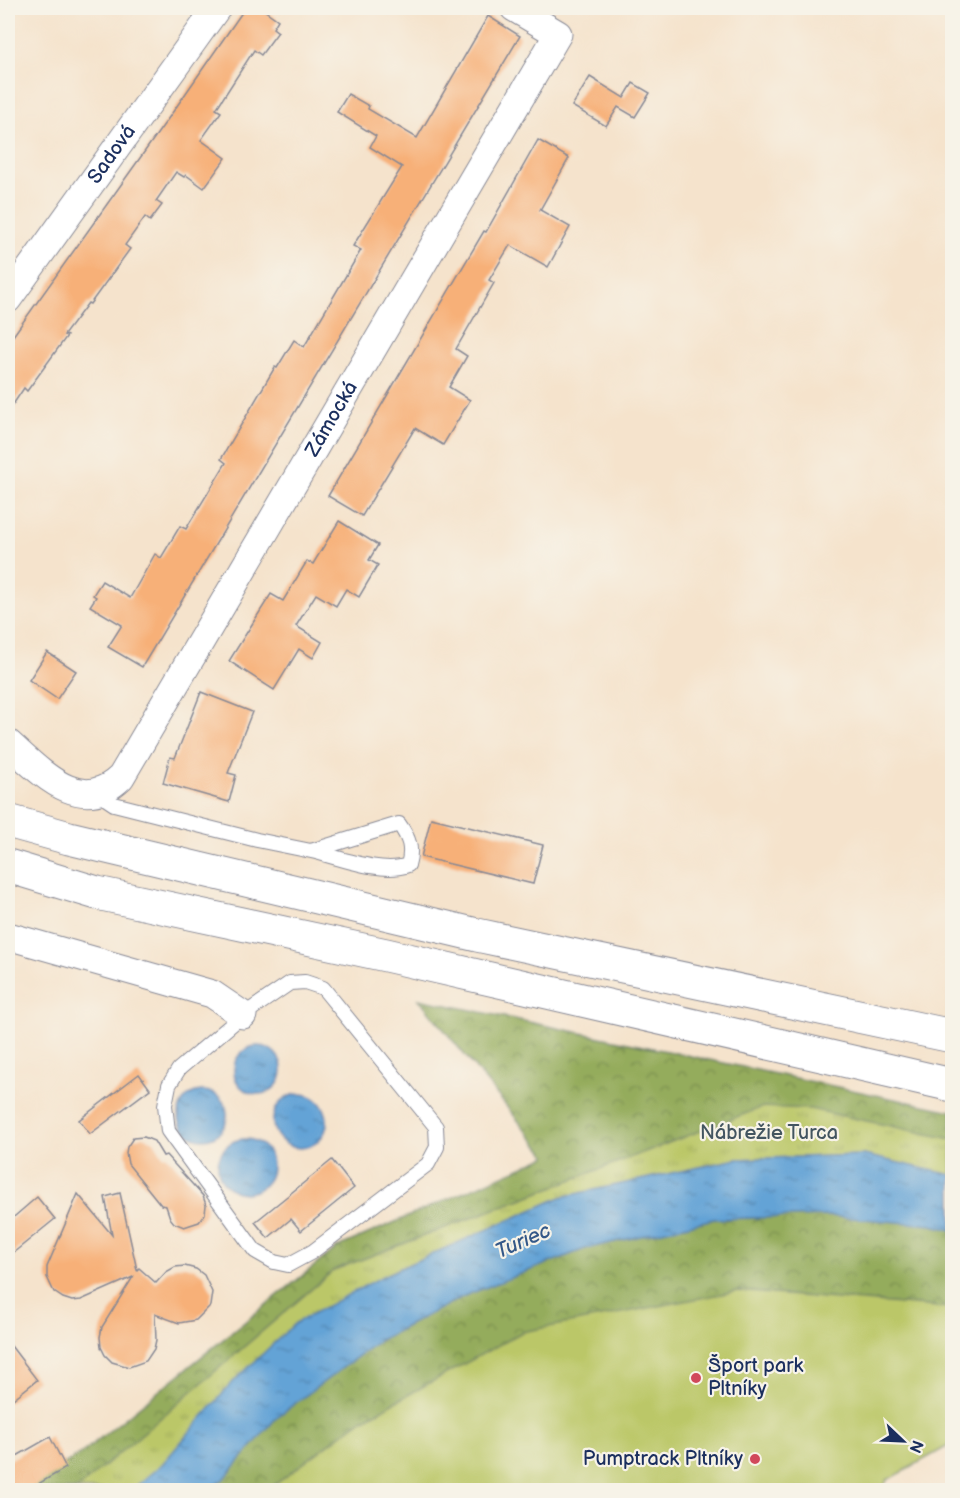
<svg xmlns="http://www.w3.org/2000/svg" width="960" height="1498" viewBox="0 0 960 1498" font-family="'Balsamiq Sans',sans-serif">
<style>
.forest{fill:url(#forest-crowns);stroke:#586e5d;stroke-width:1.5}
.park{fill:url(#park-tufts);stroke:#6b7b63;stroke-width:1.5}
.pitch{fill:#bbc768;stroke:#6b7b63;stroke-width:1.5}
.water{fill:url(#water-ripples);stroke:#3f699a;stroke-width:1.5}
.building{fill:#f7b078}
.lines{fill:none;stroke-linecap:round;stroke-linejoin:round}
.lane-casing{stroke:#888995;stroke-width:16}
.street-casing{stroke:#888995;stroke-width:29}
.primary-casing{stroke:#888995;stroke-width:35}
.lane{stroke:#fff;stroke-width:14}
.street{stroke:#fff;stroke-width:27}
.primary{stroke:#fff;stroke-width:33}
.poi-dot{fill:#d1495b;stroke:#f7f3e8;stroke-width:2}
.labels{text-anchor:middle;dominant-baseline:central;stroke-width:4.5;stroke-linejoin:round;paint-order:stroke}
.street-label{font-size:20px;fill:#1b2f5e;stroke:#f7f3e8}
.park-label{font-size:20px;fill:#435560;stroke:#f7f3e8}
.poi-label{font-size:20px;fill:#1b2f5e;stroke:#f7f3e8;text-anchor:start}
.water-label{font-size:21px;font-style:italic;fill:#345888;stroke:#f7f3e8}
</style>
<defs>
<pattern id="forest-crowns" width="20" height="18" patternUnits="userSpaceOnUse" patternTransform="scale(1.5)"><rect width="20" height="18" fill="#94ac5c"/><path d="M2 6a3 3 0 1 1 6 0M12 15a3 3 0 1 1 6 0" fill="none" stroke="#788c4f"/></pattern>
<pattern id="park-tufts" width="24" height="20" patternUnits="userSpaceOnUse" patternTransform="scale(1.5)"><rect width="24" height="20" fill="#bbc768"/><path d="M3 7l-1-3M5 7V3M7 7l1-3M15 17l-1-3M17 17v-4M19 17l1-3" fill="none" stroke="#a0ab5d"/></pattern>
<pattern id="water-ripples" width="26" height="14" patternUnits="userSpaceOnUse" patternTransform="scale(1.5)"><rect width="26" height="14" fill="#63a3d6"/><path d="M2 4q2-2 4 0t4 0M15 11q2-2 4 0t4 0" fill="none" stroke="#5185b1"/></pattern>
</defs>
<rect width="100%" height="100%" fill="#f7f3e8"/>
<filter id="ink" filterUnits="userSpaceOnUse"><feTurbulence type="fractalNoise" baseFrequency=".0167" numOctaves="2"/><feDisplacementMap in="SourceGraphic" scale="12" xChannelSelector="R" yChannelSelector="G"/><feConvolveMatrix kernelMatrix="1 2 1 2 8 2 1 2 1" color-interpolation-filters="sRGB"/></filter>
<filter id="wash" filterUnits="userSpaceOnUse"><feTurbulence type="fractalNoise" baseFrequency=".008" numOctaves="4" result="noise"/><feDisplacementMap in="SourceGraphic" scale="24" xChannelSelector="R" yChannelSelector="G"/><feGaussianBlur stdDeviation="1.35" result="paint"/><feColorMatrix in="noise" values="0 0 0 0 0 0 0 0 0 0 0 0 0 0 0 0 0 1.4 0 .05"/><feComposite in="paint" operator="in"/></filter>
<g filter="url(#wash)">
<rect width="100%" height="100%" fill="#f5e3cc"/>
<!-- forest -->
<path class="forest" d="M 419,999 L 952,1111 L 952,1308 L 737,1291 L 357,1423 L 268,1490 L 18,1490 L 78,1456 L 338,1247 L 547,1156 Z"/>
<!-- park -->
<path class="park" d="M 763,1107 L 810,1109 L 952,1139 L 952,1175 L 864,1155 L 737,1159 L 561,1197 L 387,1274 L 132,1490 L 76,1490 L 334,1270 Z"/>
<!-- pitch -->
<path class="pitch" d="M 737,1291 L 952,1308 L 952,1444 L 887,1480 L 882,1490 L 268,1490 L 357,1423 L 522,1332 Z"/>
<!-- water -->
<g class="water">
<circle cx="258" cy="1070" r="24"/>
<circle cx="203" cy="1115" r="24"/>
<circle cx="300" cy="1121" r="27"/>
<circle cx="245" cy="1166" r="27"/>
<path d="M 864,1155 L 952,1175 L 952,1230 L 932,1225 L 829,1216 L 714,1219 L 585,1249 L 464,1296 L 380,1340 L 277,1417 L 225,1478 L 209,1490 L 132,1490 L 163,1463 L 231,1384 L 295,1323 L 387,1274 L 561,1197 L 737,1159 Z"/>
</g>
<g id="blocks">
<!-- building -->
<g class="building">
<path d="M 245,8 L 261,8 L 278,20 L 273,28 L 278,32 L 261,55 L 254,50 L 216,109 L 221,112 L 201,140 L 226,158 L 204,188 L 186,175 L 184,177 L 176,172 L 156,201 L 162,205 L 150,221 L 145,217 L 125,245 L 130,249 L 90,304 L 88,303 L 64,335 L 67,336 L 27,391 L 24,388 L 8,412 L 8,343 L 170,116 Z"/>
<path d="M 488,16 L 520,36 L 142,667 L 108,647 L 122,625 L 90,606 L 96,597 L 93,595 L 102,581 L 130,598 L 155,554 L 161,558 L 180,526 L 186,529 L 226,463 L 221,459 L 275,367 L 277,368 L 294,340 L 304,347 L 361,250 L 353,246 L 402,167 L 370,147 L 376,136 L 337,112 L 348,94 L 369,106 L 368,109 L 417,138 Z"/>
<path d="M 590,77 L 624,98 L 633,83 L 650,93 L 635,117 L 618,107 L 606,126 L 572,106 Z"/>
<path d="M 538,140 L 569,158 L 540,210 L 570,227 L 548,267 L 510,245 L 489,280 L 494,283 L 456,349 L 467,356 L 449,387 L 470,400 L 443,445 L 415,428 L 362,516 L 328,496 L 484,231 L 486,232 Z"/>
<path d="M 339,521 L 378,545 L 369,560 L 378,565 L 359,597 L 346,589 L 336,606 L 316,594 L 296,626 L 322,642 L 313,658 L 299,649 L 274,690 L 229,661 L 271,594 L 283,601 L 307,561 L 313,564 Z"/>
<path d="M 47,652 L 76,671 L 57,699 L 29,680 Z"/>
<path d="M 201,692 L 252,712 L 228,773 L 236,775 L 229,802 L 163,783 L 170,757 L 175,758 Z"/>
<path d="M 431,818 L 543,845 L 533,884 L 421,857 Z"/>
<path d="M 139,1074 L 150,1089 L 90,1134 L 79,1120 Z"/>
<path d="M 144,1137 L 154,1141 L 163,1156 L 166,1155 L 203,1196 L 206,1205 L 205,1214 L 199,1222 L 184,1227 L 174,1223 L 170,1218 L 166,1206 L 161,1205 L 128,1164 L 126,1153 L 127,1147 L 133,1138 Z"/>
<path d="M 332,1160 L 354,1188 L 301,1231 L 291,1219 L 268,1238 L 255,1222 Z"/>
<path d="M 120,1193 L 137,1270 L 139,1268 L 156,1283 L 166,1272 L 175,1267 L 185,1266 L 196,1269 L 204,1275 L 212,1292 L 210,1306 L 196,1320 L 179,1323 L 155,1314 L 156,1340 L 154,1349 L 146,1361 L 129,1367 L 112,1362 L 105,1355 L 101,1347 L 100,1337 L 102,1327 L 133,1277 L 81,1300 L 72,1301 L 63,1298 L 54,1292 L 47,1277 L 47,1267 L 78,1194 L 112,1235 L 105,1197 Z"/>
<path d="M 37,1197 L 55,1219 L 8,1257 L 8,1222 Z"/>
<path d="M 8,1342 L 37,1380 L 8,1403 Z"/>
<path d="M 50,1437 L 66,1468 L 26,1491 L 8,1491 L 8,1461 Z"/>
</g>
</g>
</g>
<g filter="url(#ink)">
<use href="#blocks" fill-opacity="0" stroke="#888995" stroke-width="1.5"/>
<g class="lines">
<defs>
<g id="lane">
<path d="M 96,792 L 114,804 L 257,840 L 311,851 L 399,824 C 409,838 413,848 408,865 C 382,875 338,857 311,851"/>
<path d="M 305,982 L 323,988 L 436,1127 L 437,1147 L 428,1164 L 312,1252 L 288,1265 L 274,1262 L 255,1251 L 168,1131 L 165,1105 L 169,1085 L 179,1069 L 243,1015 L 290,983 Z"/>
</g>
<g id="street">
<path id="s1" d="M 8,299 L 217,8"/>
<path id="s2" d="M 8,743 C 40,771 80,817 121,777 L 558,34 L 514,8"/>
<path d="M 8,936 L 212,994 L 243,1015"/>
</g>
<g id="primary">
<path d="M 8,821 L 69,838 L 477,935 L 952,1036"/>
<path d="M 8,866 L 97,893 L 386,955 L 952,1085"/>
</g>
</defs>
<!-- lane casing -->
<use href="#lane" class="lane-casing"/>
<!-- street casing -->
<use href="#street" class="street-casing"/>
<!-- primary casing -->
<use href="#primary" class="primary-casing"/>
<!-- lane -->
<use href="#lane" class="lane"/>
<!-- street -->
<use href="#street" class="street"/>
<!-- primary -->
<use href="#primary" class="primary"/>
</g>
</g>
<!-- markers -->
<g class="poi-dot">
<circle cx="696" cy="1378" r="6"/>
<circle cx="755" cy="1459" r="6"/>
</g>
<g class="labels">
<!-- street labels -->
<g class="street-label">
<text stroke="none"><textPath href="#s1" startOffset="178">Sadová</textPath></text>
<text stroke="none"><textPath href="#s2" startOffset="549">Zámocká</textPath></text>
</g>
<!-- park labels -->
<g class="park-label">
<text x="769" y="1133">Nábrežie Turca</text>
</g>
<!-- poi labels -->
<g class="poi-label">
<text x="708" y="1366">Šport park<tspan x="708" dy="23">Pltníky</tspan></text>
<text x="743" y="1459" text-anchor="end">Pumptrack Pltníky</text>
</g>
<!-- water labels -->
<g class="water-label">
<text transform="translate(523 1241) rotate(-24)">Turiec</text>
</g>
</g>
<!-- margin -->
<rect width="960" height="1498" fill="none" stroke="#f7f3e8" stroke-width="30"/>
<!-- north arrow -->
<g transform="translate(903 1441) rotate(113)" stroke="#f7f3e8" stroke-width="4.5" paint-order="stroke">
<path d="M0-4.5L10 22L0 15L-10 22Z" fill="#1b2f5e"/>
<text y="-9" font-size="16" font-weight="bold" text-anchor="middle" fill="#1b2f5e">N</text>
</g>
</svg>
